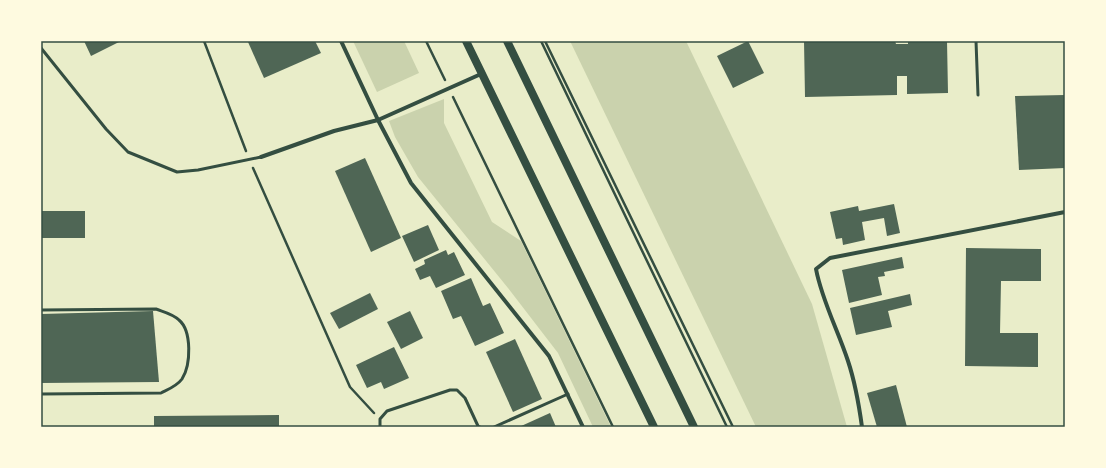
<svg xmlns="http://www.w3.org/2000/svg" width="1106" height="468" viewBox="0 0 1106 468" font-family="Mulish,sans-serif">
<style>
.green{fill:#cad2ad}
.building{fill:#4f6655}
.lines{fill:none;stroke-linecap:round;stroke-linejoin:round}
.path{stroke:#344e41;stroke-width:2.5}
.service{stroke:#344e41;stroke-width:3}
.minor{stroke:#344e41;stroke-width:4}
.secondary{stroke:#344e41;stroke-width:8}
.neatline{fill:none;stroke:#344e41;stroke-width:1.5}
</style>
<rect width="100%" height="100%" fill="#e9edc9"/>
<!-- green -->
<g class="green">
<path d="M 353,41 L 404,41 L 419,73 L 377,92 Z"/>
<path d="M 570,41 L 686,41 L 812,304 L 847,427 L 756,427 Z"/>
<path d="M 444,99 L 444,123 L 492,222 L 521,241 L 611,427 L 593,427 L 558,353 L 508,288 L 418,177 L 395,137 L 389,121 Z"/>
</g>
<!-- building -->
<g class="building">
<path d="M 84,41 L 121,41 L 91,56 Z"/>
<path d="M 251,41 L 315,41 L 321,53 L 264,78 L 248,42 Z"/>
<path d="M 748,41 L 764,73 L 733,88 L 717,56 Z"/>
<path d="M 804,41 L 895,41 L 896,44 L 908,44 L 908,41 L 947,41 L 948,93 L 907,94 L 907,76 L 897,76 L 897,95 L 805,97 Z"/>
<path d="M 1065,95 L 1065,168 L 1019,170 L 1015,96 Z"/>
<path d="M 365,158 L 401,238 L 371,252 L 335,171 Z"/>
<path d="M 894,204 L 900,233 L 887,236 L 884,218 L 862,222 L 865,240 L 843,245 L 842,238 L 836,239 L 830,212 L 858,206 L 859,211 Z"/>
<rect x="41" y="211" width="44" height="27"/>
<path d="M 428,225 L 439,250 L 414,262 L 402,236 Z"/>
<path d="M 966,248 L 1041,249 L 1041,281 L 1001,281 L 1000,333 L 1038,333 L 1038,367 L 965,366 Z"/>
<path d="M 446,250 L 448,255 L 454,252 L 465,275 L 436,288 L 430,276 L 420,280 L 415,269 L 425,264 L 424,260 Z"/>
<path d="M 902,257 L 904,268 L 884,272 L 885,276 L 878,277 L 882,295 L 849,303 L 842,270 Z"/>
<path d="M 471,278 L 483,306 L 490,303 L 504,333 L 475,346 L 461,316 L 453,319 L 441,291 Z"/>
<path d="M 370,293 L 378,309 L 339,329 L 330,313 Z"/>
<path d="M 910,294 L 912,305 L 888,311 L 892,327 L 856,335 L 850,308 Z"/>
<path d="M 153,311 L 159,382 L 41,383 L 41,314 Z"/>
<path d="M 410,311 L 423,338 L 401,349 L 387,322 Z"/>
<path d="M 515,339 L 542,399 L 513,412 L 486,352 Z"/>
<path d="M 394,347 L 409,378 L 384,389 L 381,382 L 367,388 L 356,365 Z"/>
<path d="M 896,385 L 907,427 L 877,427 L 867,393 Z"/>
<path d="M 550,413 L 556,427 L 519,427 Z"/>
<path d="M 279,415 L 279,427 L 154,427 L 154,416 Z"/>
</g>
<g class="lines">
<!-- path -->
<g class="path">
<path d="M 204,41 L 246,151"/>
<path d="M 426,41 L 445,80"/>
<path d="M 541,41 L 727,427"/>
<path d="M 545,41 L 733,427"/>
<path d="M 453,97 L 613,427"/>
<path d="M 253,168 L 350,387 L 374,413"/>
</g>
<!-- service -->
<g class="service">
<path d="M 976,41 L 978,95"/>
<path d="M 41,48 L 106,129 L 128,152 L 177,172 L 198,170 L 261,157"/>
<path d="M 41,310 L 156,309 C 164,312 173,314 179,320 C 192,331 191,365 182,379 C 177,386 169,389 161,393 L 41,394"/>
<path d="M 380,427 L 380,419 L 387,411 L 450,390 L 457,390 L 465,398 L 478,426 L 480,427"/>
<path d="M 494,427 L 568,394"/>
</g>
<!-- minor -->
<g class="minor">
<path d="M 341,41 L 378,120 L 411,183 L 549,356 L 583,427"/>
<path d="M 261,157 L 334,131 L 378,120 L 481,74"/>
<path d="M 862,427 C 859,405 855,382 848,361 C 838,330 822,301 816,269 L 830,258 L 1065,212"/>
</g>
<!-- secondary -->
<g class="secondary">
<path d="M 466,41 L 654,427"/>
<path d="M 507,41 L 694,427"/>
</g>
</g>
<!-- border -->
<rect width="1106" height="468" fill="none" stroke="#fefae0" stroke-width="84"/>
<rect x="42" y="42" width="1022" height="384" class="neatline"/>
</svg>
